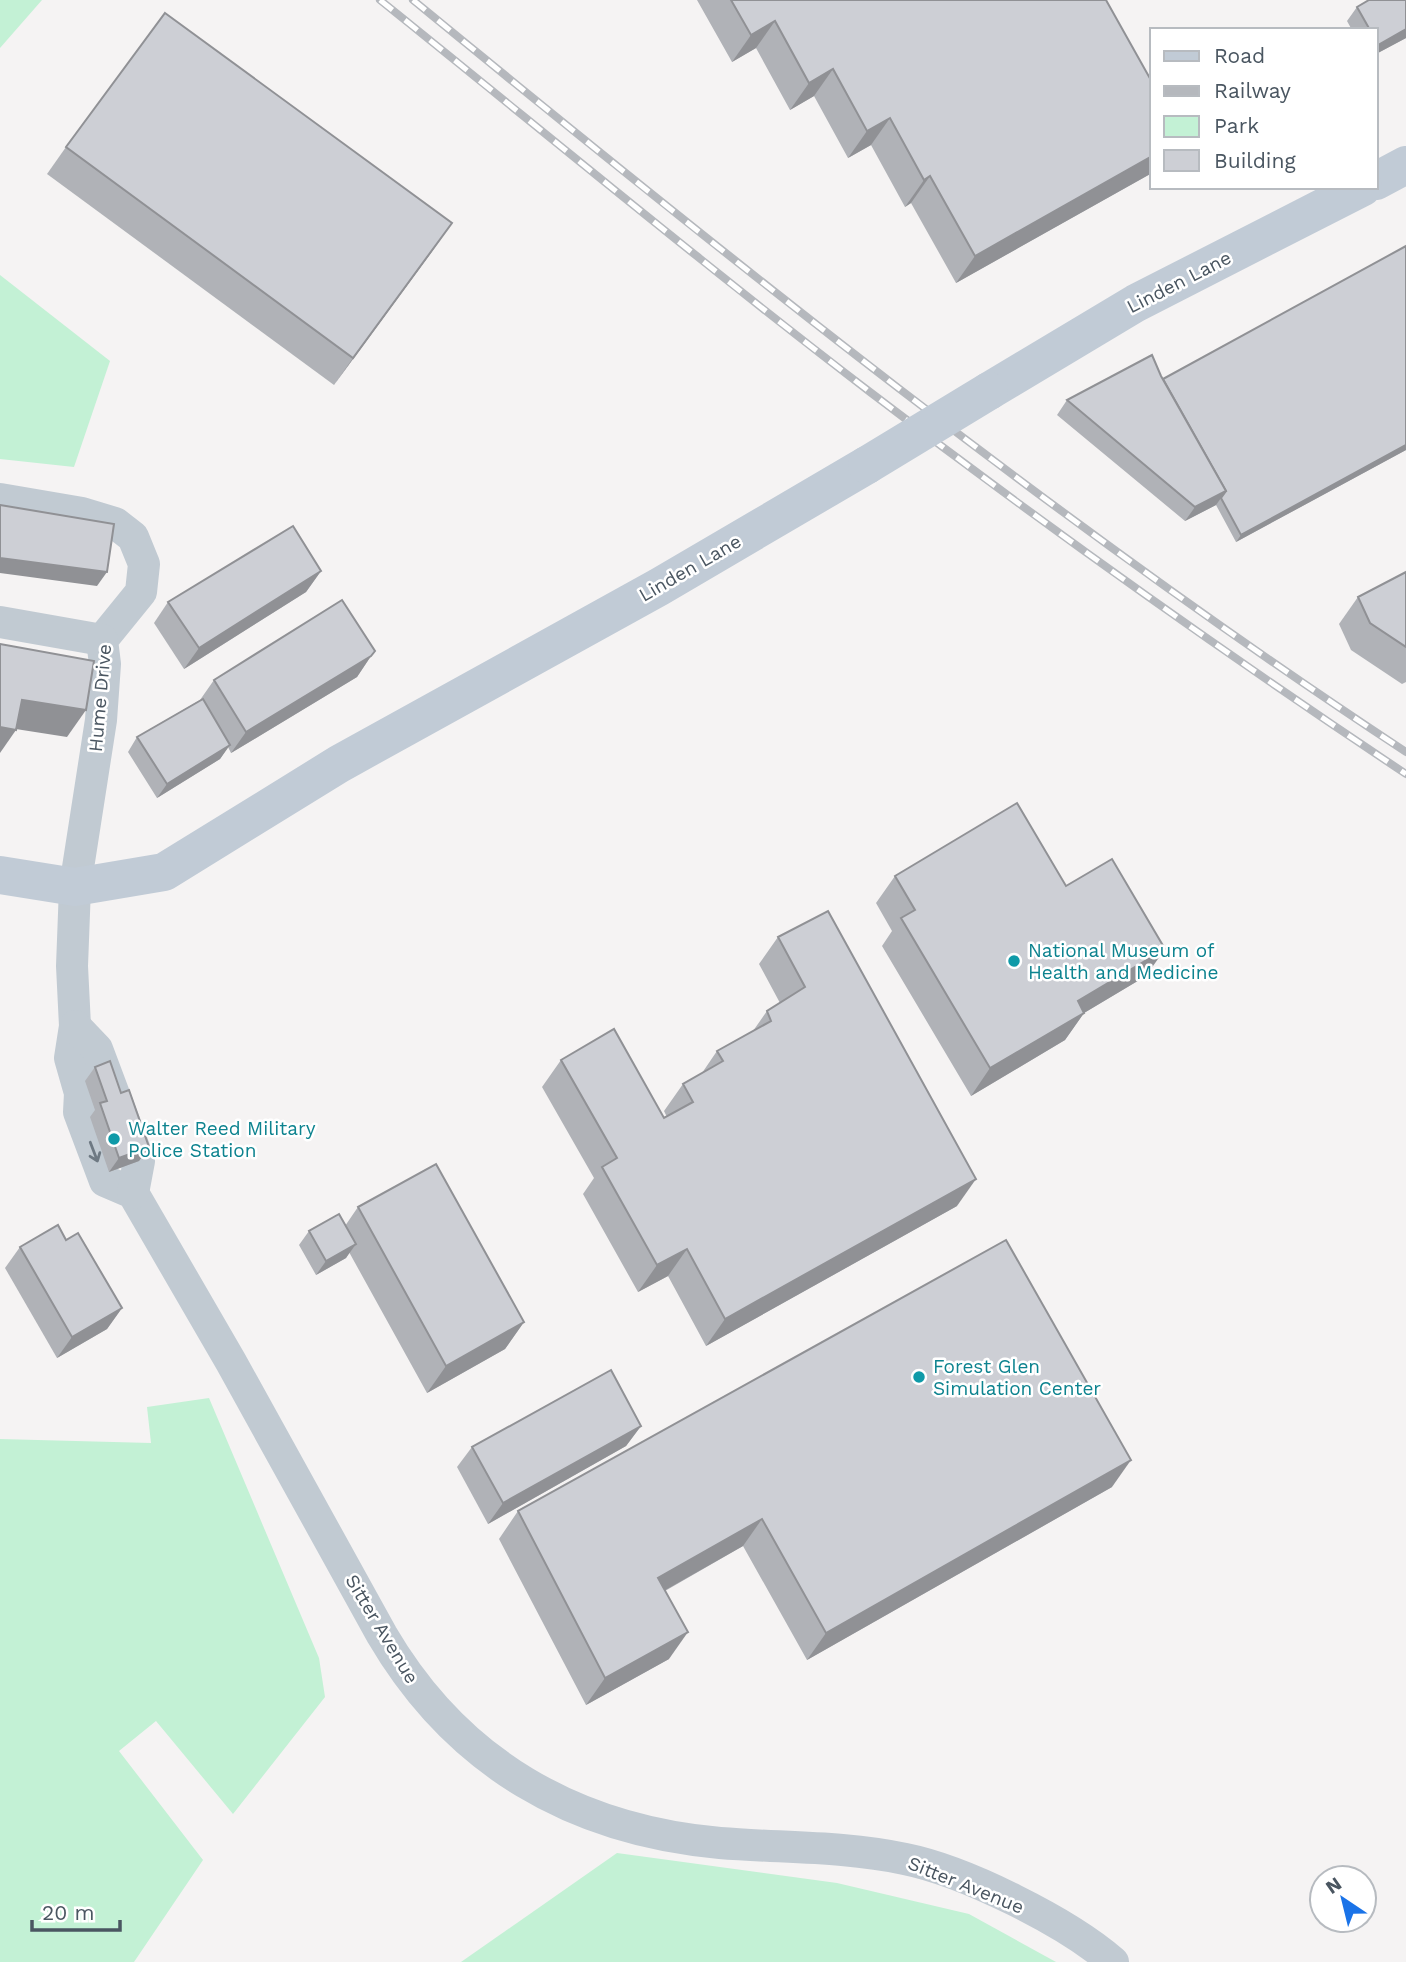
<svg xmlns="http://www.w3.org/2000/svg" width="1406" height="1962" viewBox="0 0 1406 1962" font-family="'Work Sans',sans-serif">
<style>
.green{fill:#c3f1d5}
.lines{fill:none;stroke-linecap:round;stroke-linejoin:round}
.street{stroke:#c1cad2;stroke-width:32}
.secondary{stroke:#c1cbd6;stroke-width:38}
.rail-casing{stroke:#b5b8bd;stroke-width:8}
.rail{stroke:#fff;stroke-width:5;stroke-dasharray:16;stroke-linecap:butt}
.secondary-bridge{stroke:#c1cbd6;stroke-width:38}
.wall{fill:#b0b2b7}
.shaded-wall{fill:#909195}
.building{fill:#cdcfd5;stroke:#909195;stroke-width:2}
.oneway{stroke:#6e7983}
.culture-dot{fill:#0f9aa8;stroke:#fff;stroke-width:2.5}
.labels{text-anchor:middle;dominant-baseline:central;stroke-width:5;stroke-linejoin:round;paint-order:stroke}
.street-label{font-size:19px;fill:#4a5661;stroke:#fff}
.culture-label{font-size:19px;fill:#0d838f;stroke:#fff;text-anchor:start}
</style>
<rect width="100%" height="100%" fill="#f5f3f3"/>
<!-- green -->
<g class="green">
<path d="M 0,0 L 42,0 L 0,48 Z"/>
<path d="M 0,275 L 110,361 L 74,467 L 0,459 Z"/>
<path d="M 209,1398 L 319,1658 L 325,1697 L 233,1814 L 156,1721 L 119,1751 L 203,1860 L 134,1962 L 0,1962 L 0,1439 L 151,1443 L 147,1407 Z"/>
<path d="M 617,1853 L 837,1883 L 969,1914 L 1056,1962 L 461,1962 Z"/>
</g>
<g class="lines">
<!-- street -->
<g class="street">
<path d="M 0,499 L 82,513 L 115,523 L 133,537 L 144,564 L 141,592 L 102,640 L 105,664 L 101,720 L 75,887 L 72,966 L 75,1026 L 70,1058 L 80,1093 L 79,1112 L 105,1181 L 133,1193 L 231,1362 L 382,1635 C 457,1763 574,1830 720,1843 C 782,1848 844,1846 905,1859 C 965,1871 1067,1922 1113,1962"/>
<path d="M 0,622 L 102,640"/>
<path d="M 75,1026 L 97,1049 L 139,1161 L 133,1193"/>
</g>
<!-- secondary -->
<g class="secondary">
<path d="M 1376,181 L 1406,165"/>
<path d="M 989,391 L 1136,303 L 1363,187"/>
<path d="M 0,875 L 75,887 L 164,872 L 339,764 L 659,587 L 867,465"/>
</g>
<defs>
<g id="rail">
<path d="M 380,0 C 543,131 704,265 870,392 C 1044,525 1223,652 1406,774"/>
<path d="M 413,0 C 735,264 1058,523 1406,752"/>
</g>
</defs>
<!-- rail casing -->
<use href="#rail" class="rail-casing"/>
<!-- rail -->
<use href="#rail" class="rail"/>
<!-- secondary-bridge -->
<path class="secondary-bridge" d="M 867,465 L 989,391"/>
</g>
<!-- wall -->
<g class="wall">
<path d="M 697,0 L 1106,0 L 1152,82 L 1152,173 L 956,283 L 911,203 L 905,207 L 871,145 L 848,158 L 814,96 L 790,110 L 756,48 L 732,62 Z"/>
<path d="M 1406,0 L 1406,38 L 1376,54 L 1376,30 L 1352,30 L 1347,21 L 1357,7 Z"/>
<path d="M 66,147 L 433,250 L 334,385 L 47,174 Z"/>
<path d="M 1406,246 L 1406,450 L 1236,542 L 1216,505 L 1185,521 L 1057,415 L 1067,400 L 1163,379 Z"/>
<path d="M 321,571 L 306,592 L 184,669 L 154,623 L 168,602 Z"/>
<path d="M 1406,572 L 1406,682 L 1402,684 L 1351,650 L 1339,624 L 1358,597 Z"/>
<path d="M 371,656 L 357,677 L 231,753 L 228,747 L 220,759 L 157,798 L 128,752 L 137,737 L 200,700 L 214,680 Z"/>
<path d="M 895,876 L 1066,886 L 1146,976 L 1084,1013 L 1065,1040 L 971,1096 L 882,946 L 892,931 L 876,903 Z"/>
<path d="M 778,937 L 957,1206 L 706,1346 L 668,1276 L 638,1292 L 583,1194 L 594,1178 L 542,1087 L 561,1060 L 664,1118 L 667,1117 L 664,1111 L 683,1084 L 702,1073 L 717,1051 L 753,1031 L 767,1011 L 780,1003 L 759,964 Z"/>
<path d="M 95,1067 L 121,1093 L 149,1147 L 139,1161 L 109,1172 L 90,1117 L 95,1110 L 85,1081 Z"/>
<path d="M 358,1207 L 524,1322 L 505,1349 L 427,1393 L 349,1252 L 346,1258 L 316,1275 L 299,1245 L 309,1231 L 345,1226 Z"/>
<path d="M 66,1240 L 122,1308 L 107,1329 L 57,1358 L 5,1268 L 20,1247 Z"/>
<path d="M 641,1426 L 626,1446 L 488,1524 L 457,1467 L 472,1447 Z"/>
<path d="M 1112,1487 L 807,1660 L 743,1546 L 665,1591 L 669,1659 L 586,1705 L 499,1539 L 518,1511 Z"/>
</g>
<!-- shaded-wall -->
<g class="shaded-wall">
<path d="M 775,21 L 756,48 L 732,62 L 751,35 Z"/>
<path d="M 1406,29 L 1406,38 L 1376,54 L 1376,47 L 1378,45 Z"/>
<path d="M 833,69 L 814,96 L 790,110 L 809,83 Z"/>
<path d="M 890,118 L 871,145 L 848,158 L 867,131 Z"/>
<path d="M 1152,156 L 1152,173 L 956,283 L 975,256 Z"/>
<path d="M 930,176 L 911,203 L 905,207 L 924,180 Z"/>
<path d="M 452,223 L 433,250 L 334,385 L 353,358 Z"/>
<path d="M 1406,445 L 1406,450 L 1236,542 L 1241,535 Z"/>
<path d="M 1226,491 L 1216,505 L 1185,521 L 1195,507 Z"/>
<path d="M 0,558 L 107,572 L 97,586 L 0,573 Z"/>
<path d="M 321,571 L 306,592 L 184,669 L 199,648 Z"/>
<path d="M 371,656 L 357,677 L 231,753 L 246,732 Z"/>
<path d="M 22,700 L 86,710 L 67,737 L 3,727 Z"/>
<path d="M 0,727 L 16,730 L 0,753 Z"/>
<path d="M 230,745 L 220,759 L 157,798 L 167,784 Z"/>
<path d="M 1165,949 L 1146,976 L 1084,1013 L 1065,1040 L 971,1096 L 990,1068 L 1078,1001 Z"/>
<path d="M 149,1147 L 139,1161 L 109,1172 L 119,1158 Z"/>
<path d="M 976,1179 L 957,1206 L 706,1346 L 725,1319 Z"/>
<path d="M 356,1244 L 346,1258 L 316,1275 L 326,1261 Z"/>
<path d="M 687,1249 L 668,1276 L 638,1292 L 657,1265 Z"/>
<path d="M 122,1308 L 107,1329 L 57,1358 L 72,1337 Z"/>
<path d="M 524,1322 L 505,1349 L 427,1393 L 446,1366 Z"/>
<path d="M 641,1426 L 626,1446 L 488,1524 L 503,1503 Z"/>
<path d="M 1131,1460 L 1112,1487 L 807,1660 L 826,1633 Z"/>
<path d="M 762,1519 L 743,1546 L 639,1605 L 658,1578 Z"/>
<path d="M 688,1632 L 669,1659 L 586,1705 L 605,1678 Z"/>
</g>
<!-- building -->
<g class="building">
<path d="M 731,0 L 1106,0 L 1152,82 L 1152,156 L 975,256 L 930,176 L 924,180 L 890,118 L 867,131 L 833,69 L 809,83 L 775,21 L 751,35 Z"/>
<path d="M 1369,0 L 1406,0 L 1406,29 L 1378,45 L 1376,41 L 1376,30 L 1370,30 L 1357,7 Z"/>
<path d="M 165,13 L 452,223 L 353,358 L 66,147 Z"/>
<path d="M 1406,246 L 1406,445 L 1241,535 L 1221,498 L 1226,491 L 1163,379 Z"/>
<path d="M 1152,355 L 1161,376 L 1226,491 L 1195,507 L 1067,400 Z"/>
<path d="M 0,505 L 114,524 L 107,572 L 0,558 Z"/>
<path d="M 293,526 L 321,571 L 199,648 L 168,602 Z"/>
<path d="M 1406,572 L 1406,647 L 1370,623 L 1358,597 Z"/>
<path d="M 342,600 L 375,651 L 371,656 L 246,732 L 214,680 Z"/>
<path d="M 0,644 L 94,661 L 86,710 L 22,700 L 16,730 L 0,727 Z"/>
<path d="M 203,699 L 230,745 L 167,784 L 137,737 Z"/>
<path d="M 1017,803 L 1066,886 L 1112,859 L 1165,949 L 1078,1001 L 1084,1013 L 990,1068 L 901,918 L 915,910 L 895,876 Z"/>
<path d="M 828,911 L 976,1179 L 725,1319 L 687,1249 L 657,1265 L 602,1167 L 617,1158 L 561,1060 L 614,1029 L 664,1118 L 693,1102 L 683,1084 L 723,1061 L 717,1051 L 771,1021 L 767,1011 L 805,987 L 778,937 Z"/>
<path d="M 110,1061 L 121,1093 L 129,1090 L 149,1147 L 119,1158 L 100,1103 L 107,1101 L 95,1067 Z"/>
<path d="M 436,1164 L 524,1322 L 446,1366 L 358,1207 Z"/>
<path d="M 339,1214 L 356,1244 L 326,1261 L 309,1231 Z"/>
<path d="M 58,1225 L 66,1240 L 78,1233 L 122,1308 L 72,1337 L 20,1247 Z"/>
<path d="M 1006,1240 L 1131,1460 L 826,1633 L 762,1519 L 658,1578 L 688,1632 L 605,1678 L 518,1511 Z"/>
<path d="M 611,1370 L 641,1426 L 503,1503 L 472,1447 Z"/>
</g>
<!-- one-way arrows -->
<defs><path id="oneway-shaft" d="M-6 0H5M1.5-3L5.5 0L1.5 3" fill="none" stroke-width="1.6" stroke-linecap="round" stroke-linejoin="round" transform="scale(1.75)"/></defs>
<use class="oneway" href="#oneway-shaft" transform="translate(94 1152) rotate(69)"/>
<!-- markers -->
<g class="culture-dot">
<circle cx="1014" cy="961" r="7"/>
<circle cx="114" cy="1139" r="7"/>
<circle cx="919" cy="1377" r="7"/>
</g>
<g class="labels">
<!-- street labels -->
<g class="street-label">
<text transform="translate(1179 282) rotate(-27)">Linden Lane</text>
<text transform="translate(690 568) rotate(-30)">Linden Lane</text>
<text transform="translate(100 698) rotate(-85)">Hume Drive</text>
<text transform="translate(382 1629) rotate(59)">Sitter Avenue</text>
<text transform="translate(966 1885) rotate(22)">Sitter Avenue</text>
</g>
<!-- culture labels -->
<g class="culture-label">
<text x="1028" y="950">National Museum of<tspan x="1028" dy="22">Health and Medicine</tspan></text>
<text x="128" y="1128">Walter Reed Military<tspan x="128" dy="22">Police Station</tspan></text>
<text x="933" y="1366">Forest Glen<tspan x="933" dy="22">Simulation Center</tspan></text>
</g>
</g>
<!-- legend -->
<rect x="1150" y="28" width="228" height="161" fill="#ffffff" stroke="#b7bbc0" stroke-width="2"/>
<rect x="1164" y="51" width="35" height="10" fill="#c1cbd6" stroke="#b7bbc0" stroke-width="2"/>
<text x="1214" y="63" font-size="21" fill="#4a5661">Road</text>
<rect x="1164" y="86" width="35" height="10" fill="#b5b8bd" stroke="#b7bbc0" stroke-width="2"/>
<text x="1214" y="98" font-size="21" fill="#4a5661">Railway</text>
<rect x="1164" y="116" width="35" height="21" fill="#c3f1d5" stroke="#b7bbc0" stroke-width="2"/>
<text x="1214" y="133" font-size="21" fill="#4a5661">Park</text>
<rect x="1164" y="150" width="35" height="21" fill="#cdcfd5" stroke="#b7bbc0" stroke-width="2"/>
<text x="1214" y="168" font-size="21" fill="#4a5661">Building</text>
<!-- north arrow -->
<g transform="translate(1343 1899) rotate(325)"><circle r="33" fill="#ffffff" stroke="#b7bbc0" stroke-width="2"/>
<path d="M0-5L12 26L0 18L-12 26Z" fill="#1a73e8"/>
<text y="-10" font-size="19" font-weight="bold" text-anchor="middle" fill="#4a5661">N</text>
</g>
<!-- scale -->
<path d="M32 1920v10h88v-10" fill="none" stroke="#4a5661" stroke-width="3.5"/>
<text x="42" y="1920" font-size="21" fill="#4a5661" stroke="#ffffff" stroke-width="5" paint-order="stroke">20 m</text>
</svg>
